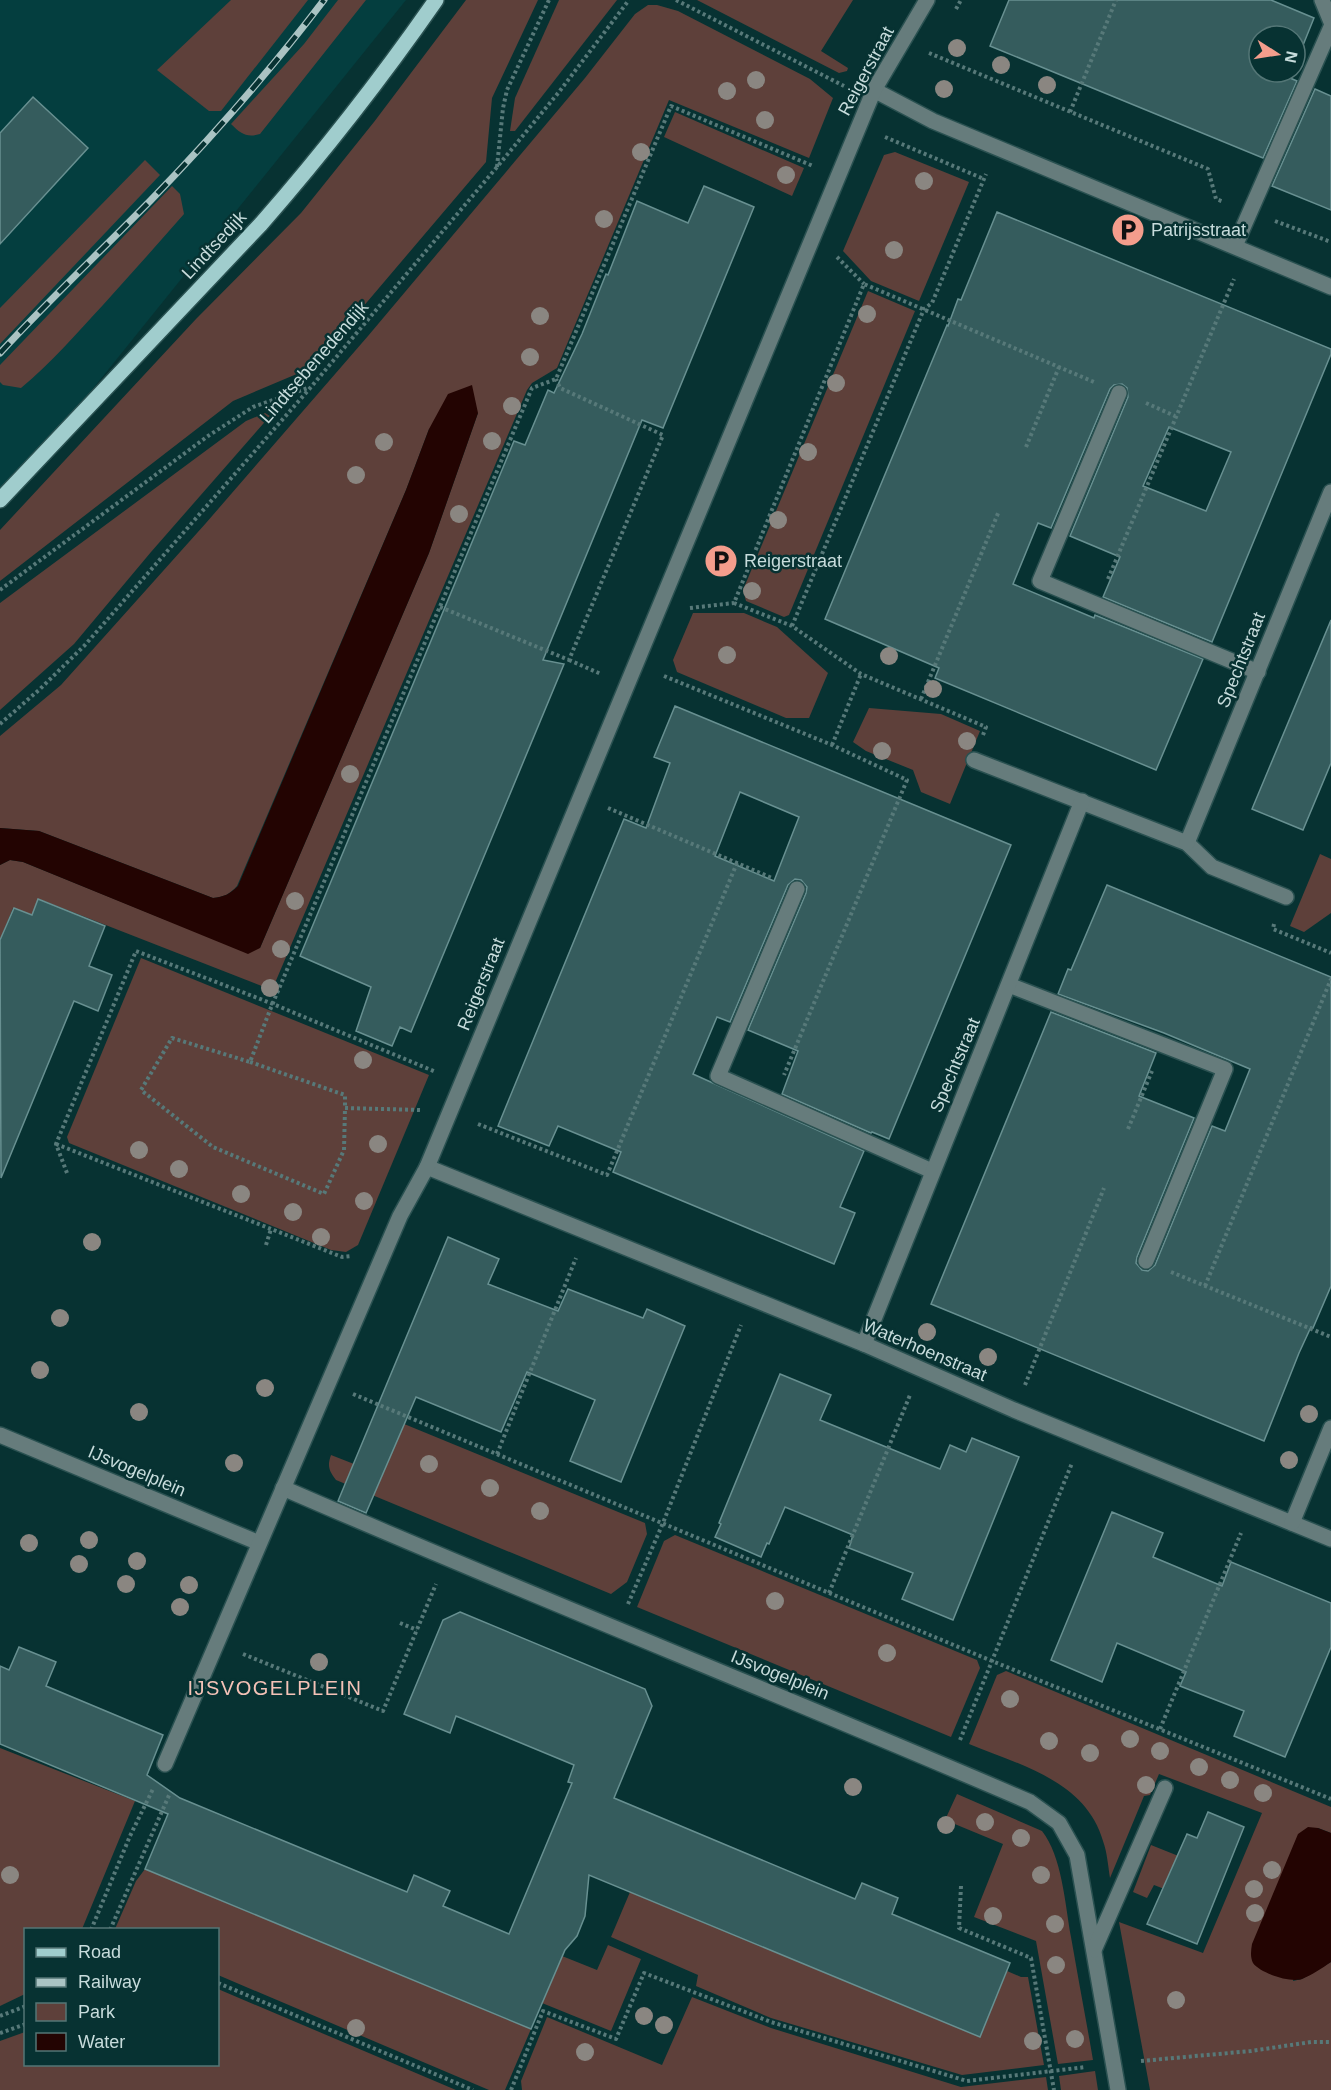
<svg xmlns="http://www.w3.org/2000/svg" width="1331" height="2090" viewBox="0 0 1331 2090" font-family="Helvetica,sans-serif">
<style>
.built{fill:#043e3f}
.green{fill:#5e403a}
.water{fill:#230402}
.building{fill:#355c5d;stroke:#689091;stroke-width:1.5;fill-rule:evenodd}
.lines{fill:none;stroke-linecap:round;stroke-linejoin:round}
.minor-casing{stroke:#2a5151;stroke-width:18}
.major-casing{stroke:#2a5151;stroke-width:18}
.path{stroke:#577979;stroke-width:4;stroke-dasharray:3 3;stroke-linecap:butt}
.minor{stroke:#667c7c;stroke-width:15}
.major{stroke:#a0cdcd;stroke-width:15}
.rail-casing{stroke:#aac3c3;stroke-width:7}
.rail{stroke:#073232;stroke-width:4.5;stroke-dasharray:14;stroke-linecap:butt}
.tree{fill:#8a8681}
.labels{text-anchor:middle;dominant-baseline:central;stroke-width:5;stroke-linejoin:round;paint-order:stroke}
.street-label{font-size:18px;fill:#c7dcdc;stroke:#073232}
.poi-label{font-size:18px;fill:#c7dcdc;stroke:#073232;text-anchor:start}
.neighbourhood-label{font-size:20px;letter-spacing:1.5px;fill:#f4c2b7;stroke:#073232}
</style>
<rect width="100%" height="100%" fill="#073232"/>
<!-- built -->
<path class="built" d="M 0,0 L 406,0 L 0,504 Z"/>
<!-- green -->
<g class="green">
<path d="M 231,0 L 308,0 L 221,111 L 209,111 L 157,70 Z"/>
<path d="M 338,0 L 366,0 L 260,134 C 247,138 241,134 231,124 L 304,44 Z"/>
<path d="M 466,0 L 538,0 L 492,98 L 486,162 L 311,368 L 233,401 L 0,581 L 0,530 L 196,319 L 301,213 L 374,122 Z"/>
<path d="M 559,0 L 617,0 L 515,131 L 510,131 L 515,98 Z"/>
<path d="M 697,0 L 853,0 L 821,51 L 848,68 L 847,71 L 839,73 Z"/>
<path d="M 648,5 L 657,5 L 678,11 L 810,79 L 833,98 L 809,158 L 669,100 L 557,368 L 532,383 L 527,390 L 272,990 L 39,899 L 32,915 L 13,908 L 0,940 L 0,865 L 10,860 L 23,862 L 166,920 L 260,948 L 429,553 L 478,413 L 429,429 L 406,490 L 237,886 C 230,894 224,897 213,898 L 39,831 L 0,828 L 0,736 L 61,685 L 206,523 L 368,336 L 585,78 L 635,14 Z"/>
<path d="M 675,112 L 804,168 L 792,196 L 664,137 Z"/>
<path d="M 895,152 L 969,182 L 919,301 L 871,281 L 843,251 L 884,155 Z"/>
<path d="M 145,160 L 160,175 L 0,344 L 0,308 Z"/>
<path d="M 172,186 L 180,194 L 184,214 C 157,245 130,275 103,305 C 77,333 51,363 21,388 L 3,385 L 0,382 L 0,365 Z"/>
<path d="M 868,291 L 915,311 L 789,615 L 784,617 L 746,601 L 743,590 Z"/>
<path d="M 265,413 L 270,416 L 151,552 L 74,644 L 0,710 L 0,603 L 246,421 Z"/>
<path d="M 693,613 L 744,613 L 777,627 L 828,673 L 809,718 L 786,718 L 677,672 L 673,660 Z"/>
<path d="M 869,708 L 941,714 L 980,731 L 950,804 L 921,792 L 913,770 L 866,751 L 853,742 Z"/>
<path d="M 1320,854 L 1331,859 L 1331,913 L 1304,932 L 1290,926 Z"/>
<path d="M 141,958 L 429,1075 L 358,1245 L 346,1252 L 331,1250 L 69,1143 L 67,1137 Z"/>
<path d="M 375,1412 L 645,1523 L 647,1534 L 627,1582 L 611,1594 L 336,1480 C 329,1471 327,1466 331,1455 L 354,1464 Z"/>
<path d="M 675,1535 L 977,1660 L 980,1668 L 951,1737 L 637,1607 L 664,1541 Z"/>
<path d="M 1006,1671 L 1331,1807 L 1331,1833 L 1318,1828 L 1293,1981 L 1302,1979 L 1331,1962 L 1331,2090 L 1150,2090 L 1119,1922 L 1203,1953 L 1262,1813 L 1159,1774 L 1150,1795 L 1144,1796 L 1110,1878 C 1108,1865 1107,1852 1103,1841 C 1086,1781 1020,1765 969,1744 L 997,1675 Z"/>
<path d="M 0,1748 L 135,1801 L 82,1929 L 26,1930 L 25,1994 L 0,2006 Z"/>
<path d="M 957,1794 L 1042,1831 C 1062,1856 1065,1904 1071,1937 C 1078,1978 1086,2019 1093,2060 L 1058,2064 L 1036,1941 L 974,1917 L 1003,1844 L 945,1820 Z"/>
<path d="M 1151,1845 L 1181,1857 L 1167,1890 L 1154,1885 L 1147,1898 L 1133,1892 Z"/>
<path d="M 145,1869 L 531,2029 L 505,2090 L 489,2090 L 218,1975 L 218,1930 L 115,1929 L 136,1881 Z"/>
<path d="M 630,1892 L 980,2036 L 1007,1971 L 1021,1977 L 1028,1977 L 1044,2065 L 962,2075 L 771,2018 L 696,1986 L 698,1975 L 611,1937 Z"/>
<path d="M 608,1945 L 641,1959 L 611,2031 L 542,2003 L 562,1956 L 597,1970 Z"/>
<path d="M 218,1989 L 456,2090 L 0,2090 L 0,2041 L 25,2032 L 26,2064 L 218,2064 Z"/>
<path d="M 692,1997 L 771,2028 L 961,2087 L 1046,2077 L 1048,2090 L 522,2090 L 521,2081 L 547,2017 L 662,2065 Z"/>
<path d="M 1095,2071 L 1098,2090 L 1061,2090 L 1059,2076 Z"/>
</g>
<!-- water -->
<g class="water">
<path d="M 472,385 L 478,413 L 429,553 L 260,948 L 248,954 L 23,862 L 10,860 L 0,865 L 0,828 L 39,831 L 213,898 C 224,897 230,894 238,886 L 406,490 L 429,429 L 448,394 Z"/>
<path d="M 1308,1827 L 1318,1828 L 1331,1833 L 1331,1962 C 1322,1968 1312,1975 1302,1979 C 1290,1983 1260,1973 1253,1963 C 1250,1957 1251,1950 1252,1944 L 1298,1834 Z"/>
</g>
<!-- building -->
<g class="building">
<path d="M 1009,0 L 1271,0 L 1314,18 L 1295,65 L 1295,36 L 1259,36 L 1259,72 L 1292,72 L 1290,78 L 1297,81 L 1263,158 L 990,46 Z"/>
<path d="M 1315,89 L 1331,96 L 1331,210 L 1272,186 Z"/>
<path d="M 33,97 L 88,148 L 0,244 L 0,133 Z"/>
<path d="M 704,186 L 754,207 L 663,428 L 642,420 L 543,660 L 564,664 L 411,1032 L 400,1027 L 392,1046 L 356,1031 L 371,987 L 300,956 L 514,441 L 525,445 L 548,390 L 554,393 L 582,334 L 606,274 L 608,275 L 637,201 L 688,223 Z"/>
<path d="M 997,212 L 1331,349 L 1331,354 L 1212,642 L 1103,597 L 1120,557 L 1070,536 L 1128,397 L 1127,388 L 1122,384 L 1114,385 L 1110,389 L 1051,528 L 1038,523 L 1013,584 L 1094,618 L 1095,615 L 1203,659 L 1156,770 L 935,678 L 939,668 L 825,619 L 947,325 L 948,326 L 958,299 L 961,300 ZM 1169,427 L 1231,452 L 1206,511 L 1143,486 Z"/>
<path d="M 1331,620 L 1331,763 L 1303,830 L 1252,809 Z"/>
<path d="M 675,706 L 1011,845 L 889,1139 L 872,1132 L 871,1133 L 782,1094 L 798,1051 L 748,1030 L 806,893 L 807,887 L 801,880 L 795,879 L 788,885 L 730,1022 L 717,1017 L 693,1074 L 864,1151 L 840,1207 L 855,1213 L 834,1264 L 613,1172 L 621,1152 L 558,1126 L 549,1146 L 498,1126 L 624,819 L 646,828 L 670,763 L 654,757 ZM 740,792 L 799,817 L 774,881 L 715,856 Z"/>
<path d="M 1107,885 L 1331,977 L 1331,1286 L 1313,1328 L 1311,1327 L 1299,1353 L 1264,1441 L 931,1304 L 1051,1012 L 1156,1053 L 1139,1096 L 1194,1118 L 1137,1257 L 1136,1263 L 1142,1270 L 1148,1271 L 1155,1265 L 1212,1126 L 1225,1131 L 1250,1069 L 1164,1033 L 1058,994 L 1068,969 L 1071,970 Z"/>
<path d="M 38,899 L 105,926 L 89,966 L 112,975 L 98,1011 L 74,1001 L 1,1178 L 0,940 L 14,908 L 32,915 Z"/>
<path d="M 448,1237 L 499,1259 L 488,1284 L 558,1311 L 568,1289 L 643,1318 L 647,1309 L 685,1326 L 621,1482 L 570,1461 L 595,1400 L 527,1372 L 501,1432 L 416,1397 L 366,1513 L 338,1501 Z"/>
<path d="M 780,1374 L 831,1395 L 820,1420 L 940,1469 L 950,1445 L 966,1452 L 972,1438 L 1019,1457 L 953,1620 L 902,1599 L 913,1573 L 849,1548 L 853,1535 L 785,1507 L 769,1544 L 767,1543 L 761,1557 L 715,1537 L 721,1524 L 719,1523 Z"/>
<path d="M 1112,1512 L 1163,1533 L 1153,1557 L 1222,1586 L 1231,1562 L 1331,1603 L 1331,1647 L 1285,1757 L 1234,1736 L 1244,1711 L 1180,1686 L 1186,1672 L 1117,1643 L 1102,1682 L 1051,1660 Z"/>
<path d="M 460,1612 L 645,1689 L 652,1706 L 614,1798 L 855,1899 L 862,1883 L 898,1898 L 892,1914 L 1010,1963 L 980,2037 L 589,1875 L 585,1916 L 577,1936 L 565,1950 L 531,2029 L 145,1869 L 168,1814 L 0,1744 L 0,1666 L 9,1670 L 19,1647 L 56,1662 L 46,1686 L 163,1735 L 147,1775 L 180,1798 L 407,1892 L 414,1875 L 450,1891 L 443,1906 L 509,1934 L 572,1783 L 568,1782 L 574,1765 L 456,1716 L 450,1733 L 404,1714 L 443,1620 Z"/>
<path d="M 1208,1812 L 1244,1827 L 1197,1944 L 1147,1924 L 1187,1834 L 1197,1838 Z"/>
</g>
<g class="lines">
<defs>
<g id="minor">
<path d="M 1322,0 L 1331,22"/>
<path d="M 874,90 L 933,121 L 1331,287"/>
<path d="M 1235,246 L 1331,27"/>
<path d="M 1119,393 L 1040,581 L 1258,672"/>
<path d="M 974,760 L 1187,843 L 1212,867 L 1286,897"/>
<path d="M 1187,843 L 1331,492"/>
<path d="M 797,889 L 718,1076 L 932,1171"/>
<path d="M 1009,985 L 1225,1069 L 1146,1261"/>
<path d="M 427,1167 L 864,1344 L 1014,1410 L 1331,1539"/>
<path d="M 864,1344 L 1082,801"/>
<path d="M 0,1435 L 259,1543"/>
<path d="M 283,1488 C 531,1596 782,1695 1030,1802 L 1059,1823 L 1077,1855 L 1118,2090"/>
<path d="M 1292,1523 L 1331,1428"/>
<path d="M 165,1764 L 400,1216 L 427,1167 L 874,90 L 927,0"/>
<path d="M 1094,1950 L 1165,1788"/>
</g>
<path id="major" d="M 0,500 L 261,224 C 324,152 381,79 436,0"/>
</defs>
<!-- minor casing -->
<use href="#minor" class="minor-casing"/>
<!-- major casing -->
<use href="#major" class="major-casing"/>
<!-- path -->
<g class="path">
<path d="M 676,0 L 844,86"/>
<path d="M 956,9 L 961,0"/>
<path d="M 929,53 L 1208,169 L 1216,199 L 1224,202"/>
<path d="M 1070,112 L 1116,0"/>
<path d="M 885,137 L 984,179"/>
<path d="M 497,167 L 503,108 L 507,90 L 549,0"/>
<path d="M 1275,221 L 1331,242"/>
<path d="M 837,257 L 864,284"/>
<path d="M 1146,403 L 1175,416"/>
<path d="M 1026,447 L 1059,367"/>
<path d="M 1108,579 L 1234,279"/>
<path d="M 0,590 L 208,436 L 253,407 L 308,388"/>
<path d="M 440,607 L 569,660 L 663,435 L 560,388 L 556,379"/>
<path d="M 690,608 L 734,603"/>
<path d="M 792,626 L 924,309 L 932,303 L 986,174"/>
<path d="M 569,660 L 601,674"/>
<path d="M 664,676 L 832,745 L 907,780 L 784,1075"/>
<path d="M 921,699 L 999,511"/>
<path d="M 0,724 L 40,689 L 85,645 L 311,387 L 497,167 L 559,92 L 629,0"/>
<path d="M 983,735 L 986,727 L 861,674 L 792,626 L 734,603 L 864,284 L 1094,382"/>
<path d="M 832,745 L 861,674"/>
<path d="M 608,808 L 772,878"/>
<path d="M 1274,924 L 1273,929 L 1331,953"/>
<path d="M 250,1062 L 345,1095 L 345,1108"/>
<path d="M 420,1110 L 345,1108 L 344,1150 L 324,1194 L 213,1147 L 141,1090 L 172,1038 L 250,1062 L 270,1010 L 532,388 L 556,379 L 671,106 L 813,166"/>
<path d="M 478,1124 L 607,1175 L 737,863"/>
<path d="M 1128,1129 L 1152,1071"/>
<path d="M 56,1144 L 342,1257 L 352,1256"/>
<path d="M 67,1173 L 56,1144 L 136,951 L 273,1004 L 436,1072"/>
<path d="M 266,1245 L 271,1229"/>
<path d="M 1171,1272 L 1331,1337"/>
<path d="M 1205,1286 L 1331,979"/>
<path d="M 1025,1385 L 1104,1188"/>
<path d="M 353,1394 L 992,1661 L 1331,1799"/>
<path d="M 497,1454 L 576,1258"/>
<path d="M 829,1593 L 910,1395"/>
<path d="M 628,1604 L 663,1523 L 741,1325"/>
<path d="M 400,1623 L 417,1630"/>
<path d="M 243,1654 L 383,1711 L 436,1584"/>
<path d="M 1160,1729 L 1241,1533"/>
<path d="M 960,1740 L 1072,1463"/>
<path d="M 961,1886 L 959,1928 L 1031,1958 L 1054,2090"/>
<path d="M 91,1930 L 130,1836 L 153,1789"/>
<path d="M 110,1930 L 170,1793"/>
<path d="M 218,1983 L 473,2090"/>
<path d="M 0,2016 L 26,2006"/>
<path d="M 0,2033 L 26,2024"/>
<path d="M 1141,2061 L 1251,2051 L 1311,2042 L 1331,2042"/>
<path d="M 511,2090 L 543,2011 L 616,2039 L 644,1973 L 771,2022 L 967,2081 L 1086,2067"/>
</g>
<!-- minor -->
<use href="#minor" class="minor"/>
<!-- major -->
<use href="#major" class="major"/>
<defs>
<path id="rail" d="M 0,353 C 49,300 101,251 151,200 C 212,137 271,70 324,0"/>
</defs>
<!-- rail casing -->
<use href="#rail" class="rail-casing"/>
<!-- rail -->
<use href="#rail" class="rail"/>
</g>
<!-- trees -->
<g class="tree">
<circle cx="957" cy="48" r="9"/>
<circle cx="1001" cy="65" r="9"/>
<circle cx="756" cy="80" r="9"/>
<circle cx="1047" cy="85" r="9"/>
<circle cx="944" cy="89" r="9"/>
<circle cx="727" cy="91" r="9"/>
<circle cx="765" cy="120" r="9"/>
<circle cx="641" cy="152" r="9"/>
<circle cx="786" cy="175" r="9"/>
<circle cx="924" cy="181" r="9"/>
<circle cx="604" cy="219" r="9"/>
<circle cx="894" cy="250" r="9"/>
<circle cx="867" cy="314" r="9"/>
<circle cx="540" cy="316" r="9"/>
<circle cx="530" cy="357" r="9"/>
<circle cx="836" cy="383" r="9"/>
<circle cx="512" cy="406" r="9"/>
<circle cx="492" cy="441" r="9"/>
<circle cx="384" cy="442" r="9"/>
<circle cx="808" cy="452" r="9"/>
<circle cx="356" cy="475" r="9"/>
<circle cx="459" cy="514" r="9"/>
<circle cx="778" cy="520" r="9"/>
<circle cx="752" cy="591" r="9"/>
<circle cx="727" cy="655" r="9"/>
<circle cx="889" cy="656" r="9"/>
<circle cx="933" cy="689" r="9"/>
<circle cx="967" cy="741" r="9"/>
<circle cx="882" cy="751" r="9"/>
<circle cx="350" cy="774" r="9"/>
<circle cx="295" cy="901" r="9"/>
<circle cx="281" cy="949" r="9"/>
<circle cx="270" cy="988" r="9"/>
<circle cx="363" cy="1060" r="9"/>
<circle cx="378" cy="1144" r="9"/>
<circle cx="139" cy="1150" r="9"/>
<circle cx="179" cy="1169" r="9"/>
<circle cx="241" cy="1194" r="9"/>
<circle cx="364" cy="1201" r="9"/>
<circle cx="293" cy="1212" r="9"/>
<circle cx="321" cy="1237" r="9"/>
<circle cx="92" cy="1242" r="9"/>
<circle cx="60" cy="1318" r="9"/>
<circle cx="927" cy="1332" r="9"/>
<circle cx="988" cy="1357" r="9"/>
<circle cx="40" cy="1370" r="9"/>
<circle cx="265" cy="1388" r="9"/>
<circle cx="139" cy="1412" r="9"/>
<circle cx="1309" cy="1414" r="9"/>
<circle cx="1289" cy="1460" r="9"/>
<circle cx="234" cy="1463" r="9"/>
<circle cx="429" cy="1464" r="9"/>
<circle cx="490" cy="1488" r="9"/>
<circle cx="540" cy="1511" r="9"/>
<circle cx="89" cy="1540" r="9"/>
<circle cx="29" cy="1543" r="9"/>
<circle cx="137" cy="1561" r="9"/>
<circle cx="79" cy="1564" r="9"/>
<circle cx="126" cy="1584" r="9"/>
<circle cx="189" cy="1585" r="9"/>
<circle cx="775" cy="1601" r="9"/>
<circle cx="180" cy="1607" r="9"/>
<circle cx="887" cy="1653" r="9"/>
<circle cx="319" cy="1662" r="9"/>
<circle cx="1010" cy="1699" r="9"/>
<circle cx="1130" cy="1739" r="9"/>
<circle cx="1049" cy="1741" r="9"/>
<circle cx="1160" cy="1751" r="9"/>
<circle cx="1090" cy="1753" r="9"/>
<circle cx="1199" cy="1767" r="9"/>
<circle cx="1230" cy="1780" r="9"/>
<circle cx="1146" cy="1785" r="9"/>
<circle cx="853" cy="1787" r="9"/>
<circle cx="1263" cy="1793" r="9"/>
<circle cx="985" cy="1822" r="9"/>
<circle cx="946" cy="1825" r="9"/>
<circle cx="1021" cy="1838" r="9"/>
<circle cx="1272" cy="1870" r="9"/>
<circle cx="10" cy="1875" r="9"/>
<circle cx="1041" cy="1875" r="9"/>
<circle cx="1254" cy="1889" r="9"/>
<circle cx="1255" cy="1913" r="9"/>
<circle cx="993" cy="1916" r="9"/>
<circle cx="1055" cy="1924" r="9"/>
<circle cx="1056" cy="1965" r="9"/>
<circle cx="1176" cy="2000" r="9"/>
<circle cx="644" cy="2016" r="9"/>
<circle cx="664" cy="2025" r="9"/>
<circle cx="356" cy="2028" r="9"/>
<circle cx="1075" cy="2039" r="9"/>
<circle cx="1033" cy="2041" r="9"/>
<circle cx="585" cy="2052" r="9"/>
</g>
<!-- icons -->
<defs>
<symbol id="parking-disc" viewBox="-11 -11 22 22"><circle r="9.5" fill="#f49d8c" stroke="#073232"/><path d="M-3.5-5.5H1a3.5 3.5 0 0 1 0 7H-1V5.5H-3.5ZM-1-3.4V-.6H.8a1.4 1.4 0 0 0 0-2.8Z" fill="#111"/></symbol>
</defs>
<g fill-rule="evenodd">
<use href="#parking-disc" x="1109" y="211" width="38" height="38"/>
<use href="#parking-disc" x="702" y="542" width="38" height="38"/>
</g>
<g class="labels">
<!-- street labels -->
<g class="street-label">
<text transform="translate(866 71) rotate(-62)">Reigerstraat</text>
<text transform="translate(214 245) rotate(-47)">Lindtsedijk</text>
<text transform="translate(314 362) rotate(-49)">Lindtsebenedendijk</text>
<text transform="translate(1241 660) rotate(-68)">Spechtstraat</text>
<text transform="translate(481 984) rotate(-68)">Reigerstraat</text>
<text transform="translate(955 1065) rotate(-67)">Spechtstraat</text>
<text transform="translate(925 1350) rotate(23)">Waterhoenstraat</text>
<text transform="translate(137 1471) rotate(23)">IJsvogelplein</text>
<text transform="translate(780 1675) rotate(22)">IJsvogelplein</text>
</g>
<!-- poi labels -->
<g class="poi-label">
<text x="1151" y="230">Patrijsstraat</text>
<text x="744" y="561">Reigerstraat</text>
</g>
<!-- neighbourhood labels -->
<g class="neighbourhood-label">
<text x="275" y="1688">IJSVOGELPLEIN</text>
</g>
</g>
<!-- legend -->
<rect x="24" y="1928" width="195" height="138" fill="#073232" stroke="#547676" stroke-width="1.5"/>
<rect x="36" y="1948" width="30" height="9" fill="#a0cdcd" stroke="#547676" stroke-width="1.5"/>
<text x="78" y="1958" font-size="18" fill="#c7dcdc">Road</text>
<rect x="36" y="1978" width="30" height="9" fill="#aac3c3" stroke="#547676" stroke-width="1.5"/>
<text x="78" y="1988" font-size="18" fill="#c7dcdc">Railway</text>
<rect x="36" y="2003" width="30" height="18" fill="#5e403a" stroke="#547676" stroke-width="1.5"/>
<text x="78" y="2018" font-size="18" fill="#c7dcdc">Park</text>
<rect x="36" y="2033" width="30" height="18" fill="#230402" stroke="#547676" stroke-width="1.5"/>
<text x="78" y="2048" font-size="18" fill="#c7dcdc">Water</text>
<!-- north arrow -->
<g transform="translate(1277 54) rotate(102)"><circle r="28" fill="#073232" stroke="#547676" stroke-width="1.5"/>
<path d="M0-4.5L10 22L0 15L-10 22Z" fill="#f49d8c"/>
<text y="-9" font-size="16" font-weight="bold" text-anchor="middle" fill="#c7dcdc">N</text>
</g>
</svg>
